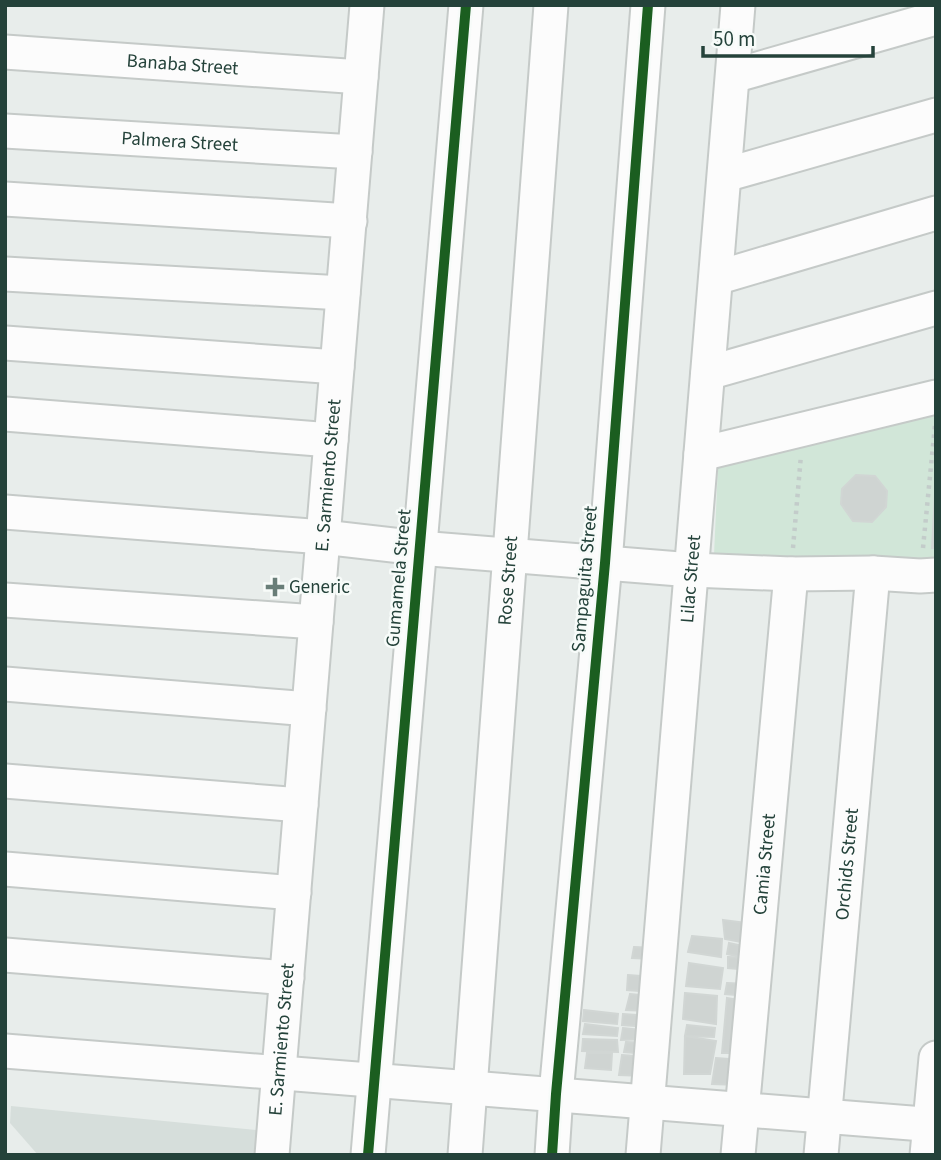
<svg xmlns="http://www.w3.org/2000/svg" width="941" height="1160" viewBox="0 0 941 1160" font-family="'Source Sans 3',sans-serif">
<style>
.built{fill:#d6dedb}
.green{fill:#d1e6d8}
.building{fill:#cfd4d2;stroke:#d1d6d4;stroke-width:2}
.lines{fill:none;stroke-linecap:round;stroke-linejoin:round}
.minor-casing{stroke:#c5cac8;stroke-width:37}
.path{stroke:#c3ccca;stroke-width:4.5;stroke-dasharray:3.5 5;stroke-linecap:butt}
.minor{stroke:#fcfcfc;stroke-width:33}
.cycleway-casing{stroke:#f7fbf9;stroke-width:15}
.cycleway{stroke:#1b5e20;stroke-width:10}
.poi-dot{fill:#697e78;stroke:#f7fbf9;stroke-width:2.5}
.labels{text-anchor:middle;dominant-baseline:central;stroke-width:5;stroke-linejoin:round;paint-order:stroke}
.street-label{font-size:19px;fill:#24423a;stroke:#f7fbf9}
.poi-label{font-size:19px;fill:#24423a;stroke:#f7fbf9;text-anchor:start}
</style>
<rect width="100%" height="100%" fill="#e8edeb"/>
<!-- built -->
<path class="built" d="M 11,1106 L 257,1130 L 255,1155 L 38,1155 L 10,1123 Z"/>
<!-- green -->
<path class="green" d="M 936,411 L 936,559 L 714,555 L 718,467 Z"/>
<!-- building -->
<g class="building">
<path d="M 856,475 L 875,476 L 887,491 L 886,507 L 872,522 L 853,521 L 841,504 L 842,489 Z"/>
<path d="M 936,476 L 936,548 L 932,548 Z"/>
<path d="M 723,920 L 755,924 L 752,944 L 725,939 Z"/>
<path d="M 692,936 L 722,939 L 721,957 L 688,952 Z"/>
<path d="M 729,943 L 743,946 L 741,957 L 727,954 Z"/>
<path d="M 634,947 L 654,948 L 654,959 L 632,958 Z"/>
<path d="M 728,957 L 751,958 L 750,970 L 728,968 Z"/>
<path d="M 689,963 L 723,968 L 720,989 L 686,986 Z"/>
<path d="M 628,975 L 653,977 L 652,992 L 627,990 Z"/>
<path d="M 727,983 L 747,984 L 748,996 L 725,994 Z"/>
<path d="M 685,993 L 717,996 L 716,1024 L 683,1019 Z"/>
<path d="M 630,994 L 650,996 L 649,1011 L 626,1010 Z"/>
<path d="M 727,998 L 745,1001 L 741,1053 L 722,1053 Z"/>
<path d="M 584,1010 L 618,1014 L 617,1024 L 583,1021 Z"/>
<path d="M 623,1014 L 650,1016 L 649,1027 L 622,1025 Z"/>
<path d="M 585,1024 L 618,1028 L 617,1036 L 583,1034 Z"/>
<path d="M 687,1025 L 715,1028 L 714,1037 L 685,1036 Z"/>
<path d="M 623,1028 L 649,1031 L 648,1039 L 621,1040 Z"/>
<path d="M 685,1036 L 716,1041 L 710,1074 L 684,1074 Z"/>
<path d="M 583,1039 L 617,1040 L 618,1052 L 582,1051 Z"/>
<path d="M 626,1042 L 649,1043 L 648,1054 L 624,1052 Z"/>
<path d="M 587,1053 L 612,1053 L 611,1070 L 585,1068 Z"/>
<path d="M 622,1055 L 648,1057 L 646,1076 L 619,1075 Z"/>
<path d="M 716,1058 L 741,1060 L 740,1085 L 712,1084 Z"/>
</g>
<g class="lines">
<defs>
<g id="minor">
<path id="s1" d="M 5,52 L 361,77"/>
<path d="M 733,76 L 936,18"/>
<path id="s2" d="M 5,131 L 355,152"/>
<path d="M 725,175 L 936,115"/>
<path d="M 5,199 L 350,221"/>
<path d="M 5,274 L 343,293"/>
<path d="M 716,278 L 936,213"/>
<path d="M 5,343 L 337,367"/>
<path d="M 708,373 L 936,308"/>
<path d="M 5,414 L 331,440"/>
<path d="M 701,454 L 936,397"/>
<path d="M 5,512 L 323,537 L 419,548 L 692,570 L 791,574 L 873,573 L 920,576 L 936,575"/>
<path d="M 5,600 L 316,622"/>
<path d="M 5,684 L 309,709"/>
<path d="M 5,781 L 301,805"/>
<path d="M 5,869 L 294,893"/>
<path d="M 5,955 L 287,978"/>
<path d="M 5,1051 L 936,1125"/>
<path id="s3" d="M 272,1155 L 367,5"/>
<path d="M 368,1155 L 466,5"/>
<path id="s4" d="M 465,1155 L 551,5"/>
<path d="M 552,1155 L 556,1094 L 605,563 L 648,5"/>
<path id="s5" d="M 643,1155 L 738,5"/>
<path id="s6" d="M 738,1155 L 791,574"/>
<path id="s7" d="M 821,1155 L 873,573"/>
<path d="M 927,1155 L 936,1058"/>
</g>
</defs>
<!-- minor casing -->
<use href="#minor" class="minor-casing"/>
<!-- path -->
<g class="path">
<path d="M 793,548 L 801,455"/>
<path d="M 923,548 L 935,425"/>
</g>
<!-- minor -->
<use href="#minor" class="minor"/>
<defs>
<g id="cycleway">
<path d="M 368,1155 L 466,5"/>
<path d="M 552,1155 L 556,1094 L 605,563 L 648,5"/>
</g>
</defs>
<!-- cycleway casing -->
<use href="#cycleway" class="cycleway-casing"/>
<!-- cycleway -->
<use href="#cycleway" class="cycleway"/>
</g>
<!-- markers -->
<path class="poi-dot" d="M271.5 576.5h7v7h7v7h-7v7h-7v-7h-7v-7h7z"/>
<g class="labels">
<!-- street labels -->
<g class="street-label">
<text stroke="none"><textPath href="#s1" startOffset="178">Banaba Street</textPath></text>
<text stroke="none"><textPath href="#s2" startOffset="175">Palmera Street</textPath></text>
<text stroke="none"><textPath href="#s3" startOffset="682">E. Sarmiento Street</textPath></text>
<text transform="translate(399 578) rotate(-85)">Gumamela Street</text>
<text transform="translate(585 579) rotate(-85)">Sampaguita Street</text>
<text stroke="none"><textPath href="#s4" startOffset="576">Rose Street</textPath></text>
<text stroke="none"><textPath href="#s5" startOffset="578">Lilac Street</textPath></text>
<text stroke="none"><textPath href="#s6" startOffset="292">Camia Street</textPath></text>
<text stroke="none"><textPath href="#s7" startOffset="292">Orchids Street</textPath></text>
<text stroke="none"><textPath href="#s3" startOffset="116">E. Sarmiento Street</textPath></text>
</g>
<!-- poi labels -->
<g class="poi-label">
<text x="289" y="587">Generic</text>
</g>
</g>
<!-- border -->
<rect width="941" height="1160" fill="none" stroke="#24423a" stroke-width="14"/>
<!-- scale -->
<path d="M703 46v10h170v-10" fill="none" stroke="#24423a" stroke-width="3.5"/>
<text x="713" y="46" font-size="21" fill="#24423a" stroke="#f7fbf9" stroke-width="5" paint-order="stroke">50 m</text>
</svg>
